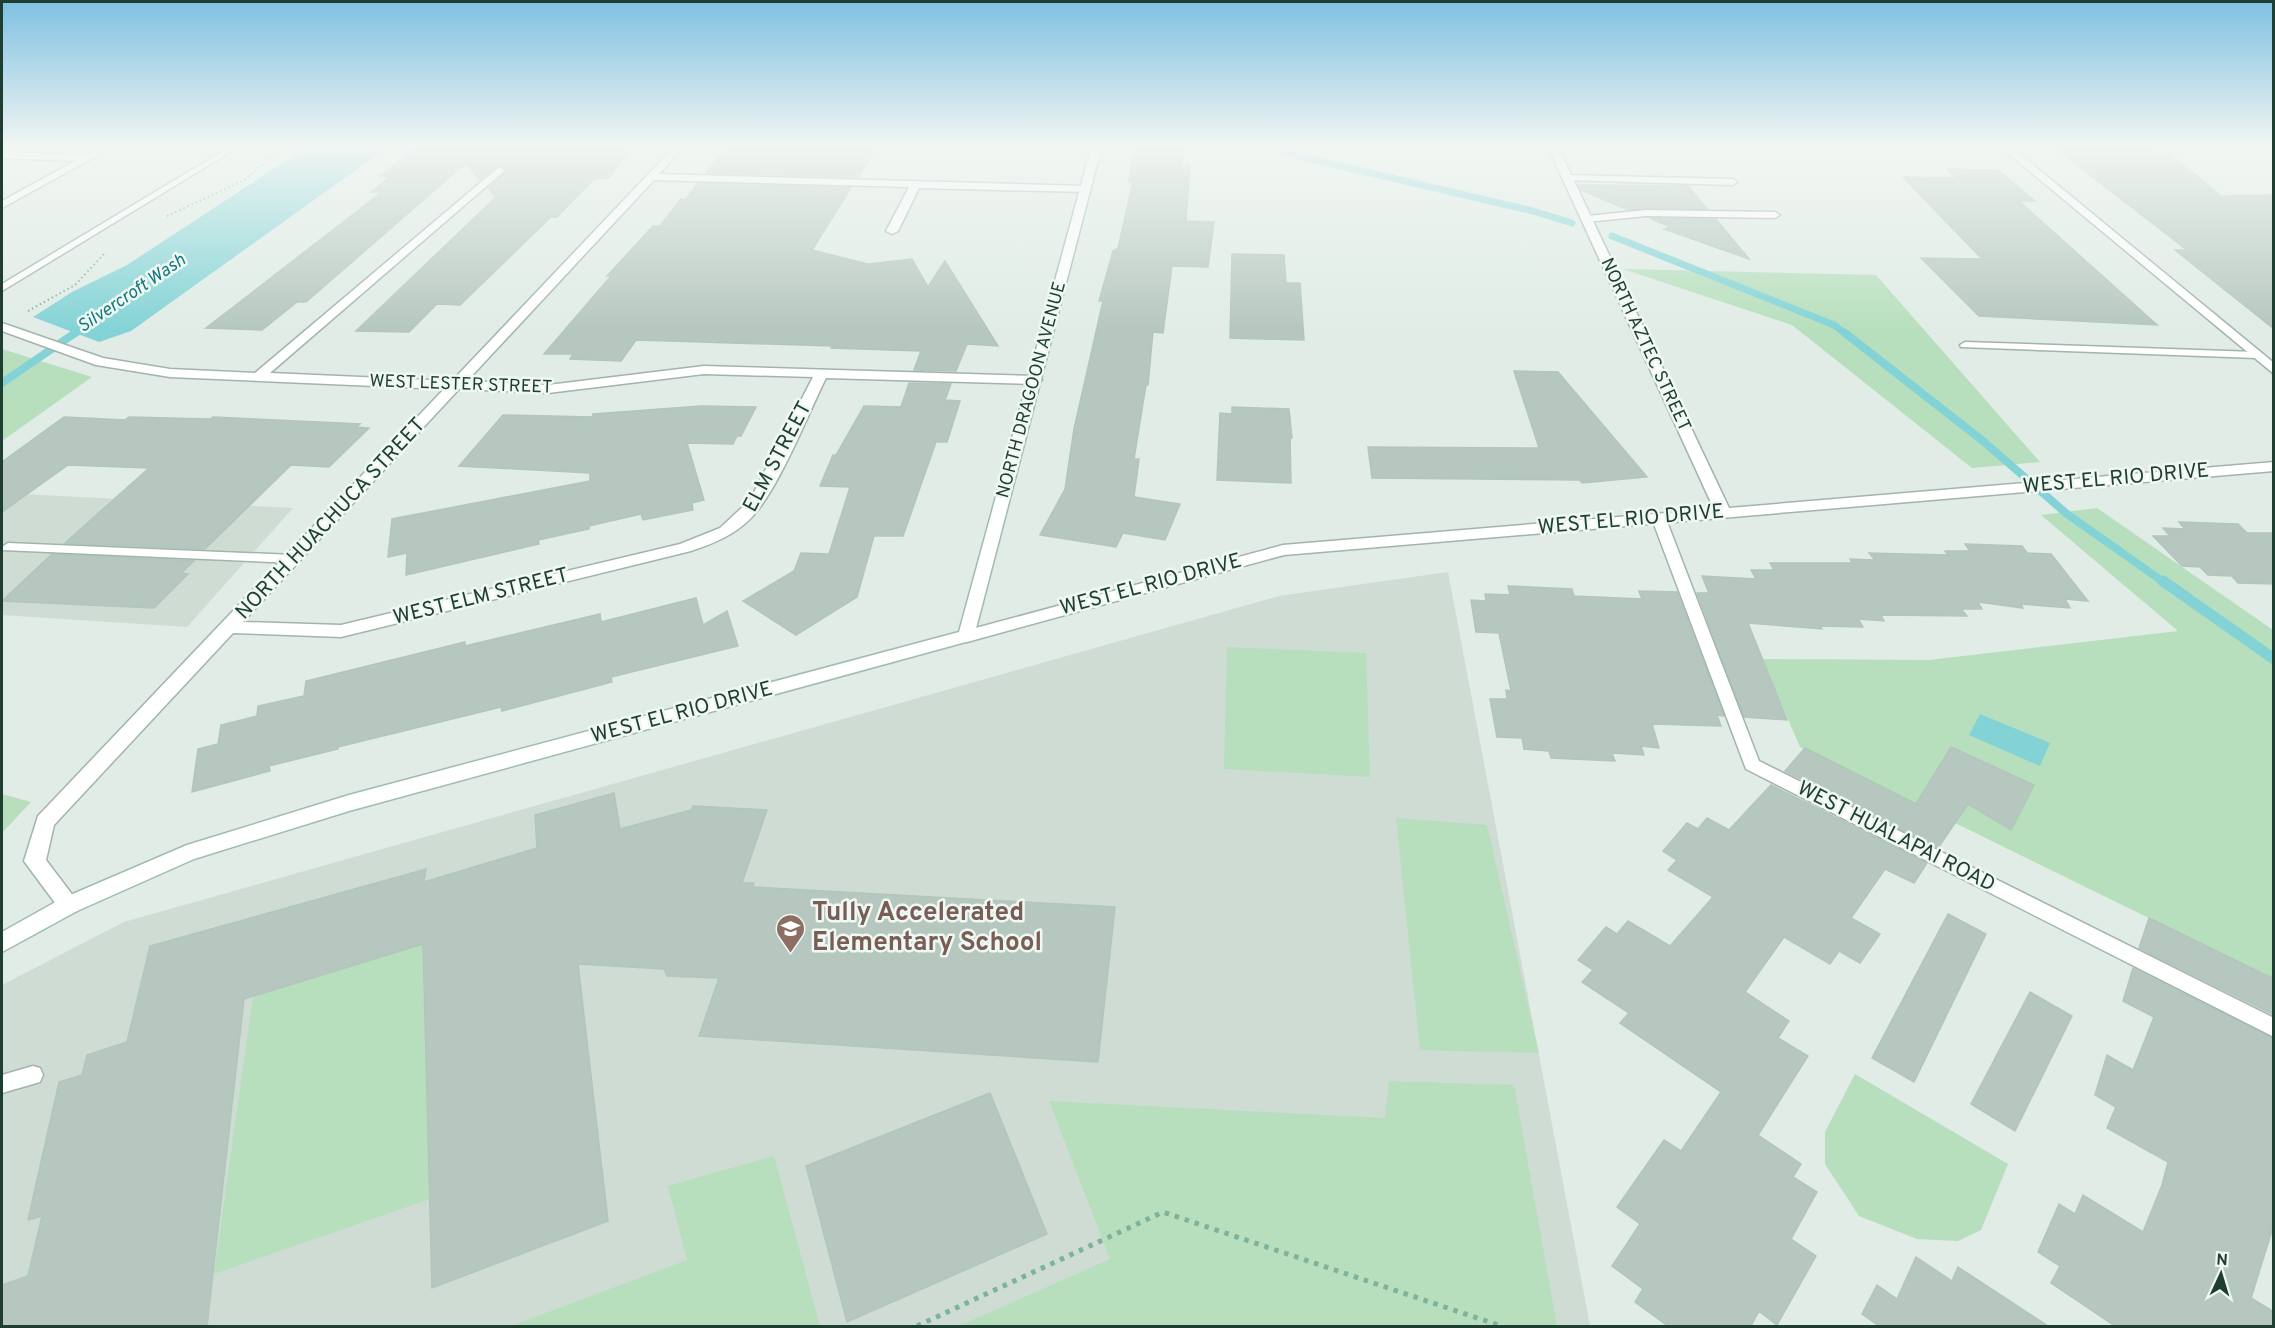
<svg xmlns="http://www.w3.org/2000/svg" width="2275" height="1328" viewBox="0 0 2275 1328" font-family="Overpass,sans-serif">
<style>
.built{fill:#cedcd4}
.green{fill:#b7dfbd}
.water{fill:#83d3d6}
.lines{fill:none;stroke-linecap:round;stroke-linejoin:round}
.stream-far2{stroke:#83d3d6;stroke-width:7}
.stream-far1{stroke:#83d3d6;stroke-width:8}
.stream{stroke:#83d3d6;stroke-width:11}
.building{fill:#b5c7be;stroke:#b2c6bb;stroke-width:1.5}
.lane-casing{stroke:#a2b4ac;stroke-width:3}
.street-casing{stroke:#a2b4ac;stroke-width:3}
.secondary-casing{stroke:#a0bcaf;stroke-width:3}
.path-far1{stroke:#7db29c;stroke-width:2;stroke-dasharray:1.5 3;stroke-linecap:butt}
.path{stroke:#7db29c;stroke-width:5;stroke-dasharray:4.5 6;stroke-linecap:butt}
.lane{fill:#fff;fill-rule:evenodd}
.street{fill:#fff;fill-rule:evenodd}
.secondary{fill:#fff;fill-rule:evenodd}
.labels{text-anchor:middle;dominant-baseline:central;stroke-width:5;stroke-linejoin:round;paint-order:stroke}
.far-water-label{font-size:18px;font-style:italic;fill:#14797e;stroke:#f0f8f3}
.far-street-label{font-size:18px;fill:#1f3e32;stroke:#f0f8f3}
.street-label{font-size:21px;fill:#1f3e32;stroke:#f0f8f3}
.near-education-label{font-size:26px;font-weight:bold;fill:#785e54;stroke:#f0f8f3;text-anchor:start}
</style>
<rect width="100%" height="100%" fill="#e0ece5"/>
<!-- built -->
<g class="built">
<path d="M 2,493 L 293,508 L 187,627 L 2,615 Z"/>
<path d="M 1448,572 L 1590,1326 L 2,1326 L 2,985 L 124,922 L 1279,596 Z"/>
</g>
<!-- green -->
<g class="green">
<path d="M 1623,269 L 1876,275 L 2040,462 L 1972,468 L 1792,325 Z"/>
<path d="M 2,349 L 92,377 L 2,441 Z"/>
<path d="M 2097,508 L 2273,630 L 2273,979 L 1800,747 L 1762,659 L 1929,660 L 2178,631 L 2041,515 Z"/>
<path d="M 1227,647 L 1366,653 L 1370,777 L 1224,769 Z"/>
<path d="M 2,794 L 31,802 L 2,833 Z"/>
<path d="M 1396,818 L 1487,825 L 1539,1053 L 1420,1050 Z"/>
<path d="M 423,944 L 430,1199 L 214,1274 L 253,996 Z"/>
<path d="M 1855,1074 L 2008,1164 L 1981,1230 L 1958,1241 L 1917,1239 L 1859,1216 L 1825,1164 L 1825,1132 Z"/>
<path d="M 1389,1081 L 1514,1085 L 1557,1326 L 959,1326 L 1110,1259 L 1049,1101 L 1385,1118 Z"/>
<path d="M 774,1156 L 820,1326 L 511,1326 L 687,1260 L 668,1186 Z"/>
</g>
<!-- water -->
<g class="water">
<path d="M 310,145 L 391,145 L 131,331 L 99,342 L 33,317 L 72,292 L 127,265 Z"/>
<path d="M 1980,714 L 2050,743 L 2040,766 L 1969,735 Z"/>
</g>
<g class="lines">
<!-- stream-far2 -->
<g class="stream-far2">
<path d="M 393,145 L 426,154"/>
<path d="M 1268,145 L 1298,156 L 1533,211 L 1572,223"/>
<path d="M 1612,236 L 1834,325 L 1847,335"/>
<path d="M 73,335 L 86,326"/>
</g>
<!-- stream-far1 -->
<g class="stream-far1">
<path d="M 1845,333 L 1983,441 L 2067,514 L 2165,583"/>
<path d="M 2,383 L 75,333"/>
</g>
<!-- stream -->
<path class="stream" d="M 2163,581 L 2274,659"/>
</g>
<!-- building -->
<g class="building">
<path d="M 421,145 L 633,145 L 609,178 L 594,179 L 557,217 L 551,217 L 460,305 L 437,304 L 409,332 L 356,331 L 496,197 L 488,188 L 505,173 L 506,169 L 500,165 L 480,180 L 466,163 L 306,302 L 297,302 L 262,330 L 206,328 L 382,192 L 371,192 L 390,177 L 380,176 Z"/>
<path d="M 729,145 L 878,145 L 858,177 L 706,173 Z"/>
<path d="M 1135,145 L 1184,146 L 1181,165 L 1190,165 L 1186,221 L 1214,222 L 1208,267 L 1172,266 L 1163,333 L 1153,332 L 1148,385 L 1146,385 L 1134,459 L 1139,459 L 1134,497 L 1180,504 L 1165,540 L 1123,533 L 1116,547 L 1040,535 L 1065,489 L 1074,429 L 1103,301 L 1099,301 L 1113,251 L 1118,248 L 1133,182 L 1129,182 Z"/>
<path d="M 2051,145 L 2149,145 L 2158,152 L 2168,152 L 2221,196 L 2274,195 L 2274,329 L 2175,250 L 2187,250 Z"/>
<path d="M 1947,169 L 1998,170 L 2035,201 L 2019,201 L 2157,325 L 1979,316 L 1921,258 L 1982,259 L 1903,177 L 1957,178 Z"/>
<path d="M 698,183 L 851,188 L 812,250 L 868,264 L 912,259 L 928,287 L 945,261 L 998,346 L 967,344 L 956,371 L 914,370 L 921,351 L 831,348 L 832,346 L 636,340 L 621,361 L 570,359 L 573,354 L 544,354 L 611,276 L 607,276 L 653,226 L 660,226 L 681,199 L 685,200 Z"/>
<path d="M 1578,185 L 1688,186 L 1707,209 L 1628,210 L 1581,190 Z"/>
<path d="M 1650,218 L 1716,219 L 1749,259 L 1664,229 L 1670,227 Z"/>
<path d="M 1232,254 L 1284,255 L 1286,283 L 1300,283 L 1304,340 L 1230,338 Z"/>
<path d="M 1514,371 L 1558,372 L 1647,477 L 1582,483 L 1580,480 L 1372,478 L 1368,447 L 1539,448 Z"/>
<path d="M 909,383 L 951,384 L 945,400 L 960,401 L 947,442 L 936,442 L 903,536 L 874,536 L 857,597 L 796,635 L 743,601 L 794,571 L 801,553 L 829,554 L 850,487 L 820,486 L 833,455 L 836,455 L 864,406 L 901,407 Z"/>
<path d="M 701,406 L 756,407 L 741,436 L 737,436 L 733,444 L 687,443 L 704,500 L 692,503 L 693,510 L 643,520 L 641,514 L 589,526 L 589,529 L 538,540 L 539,544 L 406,575 L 407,553 L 388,557 L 392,519 L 590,481 L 590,473 L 459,466 L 503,415 L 592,417 L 593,414 Z"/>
<path d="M 1232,407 L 1289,409 L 1292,438 L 1290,438 L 1291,483 L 1217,480 L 1220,413 L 1232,414 Z"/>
<path d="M 64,417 L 125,420 L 129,417 L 210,419 L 213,417 L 360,424 L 356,427 L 369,428 L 329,467 L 291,465 L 205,549 L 65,543 L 149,468 L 68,465 L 2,512 L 2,462 Z"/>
<path d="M 2179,522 L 2238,524 L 2247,533 L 2274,533 L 2274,584 L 2238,583 L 2232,576 L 2208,575 L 2200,567 L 2182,566 L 2153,536 L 2170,536 L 2163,528 L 2185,529 Z"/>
<path d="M 1965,544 L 2022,546 L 2027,553 L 2051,554 L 2088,601 L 2065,599 L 2070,608 L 2021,604 L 2023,608 L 1978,602 L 1982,609 L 1961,609 L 1967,616 L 1881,615 L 1884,621 L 1858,619 L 1863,627 L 1820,626 L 1822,629 L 1748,623 L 1787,720 L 1744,717 L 1697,593 L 1709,593 L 1702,576 L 1756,579 L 1751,570 L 1774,570 L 1770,563 L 1852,563 L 1850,559 L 1875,560 L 1869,553 L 1948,555 L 1945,551 L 1970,551 Z"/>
<path d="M 52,554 L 194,561 L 181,573 L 188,574 L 154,608 L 2,601 Z"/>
<path d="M 1508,586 L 1572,589 L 1574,596 L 1642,599 L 1639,591 L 1677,592 L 1724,716 L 1717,715 L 1721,726 L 1652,724 L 1659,748 L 1641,746 L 1644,755 L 1612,753 L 1615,761 L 1551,758 L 1549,751 L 1524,749 L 1522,738 L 1497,737 L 1490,699 L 1507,699 L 1506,690 L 1511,691 L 1499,633 L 1476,632 L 1471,600 L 1486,601 L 1485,594 L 1510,595 Z"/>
<path d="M 696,598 L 703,625 L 727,611 L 738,646 L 611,677 L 612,682 L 502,711 L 501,707 L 338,747 L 338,749 L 269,766 L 270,771 L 192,792 L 198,749 L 218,744 L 221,725 L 257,716 L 258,706 L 304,696 L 306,681 L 465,642 L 465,646 L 600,614 L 601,622 Z"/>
<path d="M 1951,747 L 2034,785 L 2011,830 L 1968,804 L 1938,848 L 1785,771 L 1805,748 L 1916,804 Z"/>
<path d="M 1771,785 L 1927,863 L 1914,883 L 1885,869 L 1851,918 L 1880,934 L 1860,963 L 1839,951 L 1830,964 L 1784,937 L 1745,992 L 1789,1021 L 1778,1038 L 1808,1056 L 1758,1135 L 1801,1164 L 1793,1177 L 1817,1192 L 1791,1239 L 1816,1256 L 1777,1325 L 1759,1311 L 1751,1326 L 1668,1326 L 1635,1302 L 1643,1289 L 1612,1266 L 1640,1224 L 1617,1207 L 1664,1140 L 1681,1151 L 1721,1092 L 1620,1023 L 1629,1013 L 1582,982 L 1593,970 L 1578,960 L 1606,927 L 1617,934 L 1628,921 L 1670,946 L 1713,897 L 1668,870 L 1677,860 L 1663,851 L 1687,823 L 1698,829 L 1707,818 L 1729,830 Z"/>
<path d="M 614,793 L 620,829 L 691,810 L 693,806 L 767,810 L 742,883 L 754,883 L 753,887 L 1115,907 L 1098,1062 L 699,1036 L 719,978 L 667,976 L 664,969 L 578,964 L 608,1221 L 432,1288 L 423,944 L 244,999 L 207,1326 L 2,1326 L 2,1285 L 28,1276 L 42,1216 L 28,1220 L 59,1082 L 82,1075 L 87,1055 L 127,1042 L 150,946 L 426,869 L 424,882 L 537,848 L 535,815 Z"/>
<path d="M 1948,914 L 1986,934 L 1914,1082 L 1872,1058 Z"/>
<path d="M 2149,918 L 2274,979 L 2274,1015 L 2139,948 Z"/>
<path d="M 2133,968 L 2274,1039 L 2274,1210 L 2271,1234 L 2251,1298 L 2274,1312 L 2274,1326 L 2115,1326 L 2051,1283 L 2060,1266 L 2038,1252 L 2059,1204 L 2075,1214 L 2083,1195 L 2143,1232 L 2162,1185 L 2168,1162 L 2107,1128 L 2116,1107 L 2095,1095 L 2107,1055 L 2133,1070 L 2154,1017 L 2123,1001 Z"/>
<path d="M 2030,992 L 2072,1016 L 2015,1131 L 1971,1104 Z"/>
<path d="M 990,1093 L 1047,1234 L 847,1322 L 806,1166 Z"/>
<path d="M 1916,1257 L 1952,1281 L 1958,1267 L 2048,1326 L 1879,1326 L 1862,1314 L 1877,1285 L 1897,1299 Z"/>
</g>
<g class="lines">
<defs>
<g id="lane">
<path d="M 233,145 L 242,145 L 2,291 L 2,284 Z"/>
<path d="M 1567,175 L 1733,179 L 1737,182 L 1733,185 L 1564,180 L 1564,176 Z"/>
<path d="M 1646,210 L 1775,212 L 1780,215 L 1775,218 L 1646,216 L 1587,222 L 1582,219 L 1587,216 Z"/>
<path d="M 1965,342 L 2256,352 L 2261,355 L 2256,358 L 1961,347 L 1960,345 Z"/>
<path d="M 1659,515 L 1666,519 L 1759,761 L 2274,1018 L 2274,1037 L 1746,769 L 1652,519 Z"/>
<path d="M 8,543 L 294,555 L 301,559 L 294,563 L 3,550 L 2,547 Z"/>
<path d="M 33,1066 L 40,1068 L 43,1075 L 40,1082 L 2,1093 L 2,1075 Z"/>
</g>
<g id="street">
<path d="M 104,145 L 116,145 L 2,208 L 2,201 L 75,161 L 2,158 L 2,152 L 85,155 Z"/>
<path d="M 676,145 L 686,145 L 659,174 L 1085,186 L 1090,189 L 1085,192 L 919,188 L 898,231 L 892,234 L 886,231 L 909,187 L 654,180 L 467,381 L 548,385 L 704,366 L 1035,376 L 1042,380 L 1035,384 L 826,378 C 807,416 777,494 748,521 C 732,536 712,544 691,551 L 341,637 L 233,633 L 54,825 L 46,860 L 80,905 L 77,911 L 69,914 L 61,911 L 24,861 L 38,816 L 444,389 L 170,377 L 96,365 L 2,331 L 2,323 L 103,358 L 170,369 L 255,373 L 499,167 L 504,170 L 503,172 L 270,373 L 452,381 ZM 704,374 L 813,377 L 750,500 L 720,528 L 680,544 L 341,625 L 243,622 L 459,389 L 548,393 Z"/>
<path d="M 1547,145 L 1557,145 L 1729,508 L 2274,462 L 2274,471 L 1284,555 L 967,642 L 961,640 L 958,636 L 961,632 L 1283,545 L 1714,509 Z"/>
<path d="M 1998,145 L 2009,145 L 2274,363 L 2274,374 Z"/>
</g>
<g id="secondary">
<path d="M 1092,145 L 1102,145 L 973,640 L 349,811 L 194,859 L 77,911 L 2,952 L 2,932 L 61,899 L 187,845 L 349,795 L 959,632 Z"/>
<path d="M 2263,145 L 2274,145 L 2274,149 L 2265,147 Z"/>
</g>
</defs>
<!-- lane casing -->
<use href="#lane" class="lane-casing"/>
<!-- street casing -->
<use href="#street" class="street-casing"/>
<!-- secondary casing -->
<use href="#secondary" class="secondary-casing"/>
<!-- path-far1 -->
<g class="path-far1">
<path d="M 167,216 L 243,181 L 286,145"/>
<path d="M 28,311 L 75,285 L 105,253"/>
</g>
<!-- path -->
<path class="path" d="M 917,1326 L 1163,1212 L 1501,1326"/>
<!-- lane -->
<use href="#lane" class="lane"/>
<!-- street -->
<use href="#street" class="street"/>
<!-- secondary -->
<use href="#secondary" class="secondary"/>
</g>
<!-- sky -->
<linearGradient id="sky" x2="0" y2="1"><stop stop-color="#7fc0e1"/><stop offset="0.44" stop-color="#f1f6f3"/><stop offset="1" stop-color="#f1f6f3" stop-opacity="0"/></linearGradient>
<rect width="2275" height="331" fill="url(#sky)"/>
<!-- icons -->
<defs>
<symbol id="school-pin" viewBox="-11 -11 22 30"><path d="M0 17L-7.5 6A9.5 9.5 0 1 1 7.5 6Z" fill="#8d6e63" stroke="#f0f8f3"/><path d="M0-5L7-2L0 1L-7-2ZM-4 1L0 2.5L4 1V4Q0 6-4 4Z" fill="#fff"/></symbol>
</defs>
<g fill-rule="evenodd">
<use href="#school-pin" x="774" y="912" width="33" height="45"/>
</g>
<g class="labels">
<!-- far-water labels -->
<g class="far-water-label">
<text transform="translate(132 294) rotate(-34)">Silvercroft Wash</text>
</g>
<!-- far-street labels -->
<g class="far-street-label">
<text transform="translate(1645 345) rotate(65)">NORTH AZTEC STREET</text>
<text transform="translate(461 385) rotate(2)">WEST LESTER STREET</text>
<text transform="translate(1032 390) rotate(-75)">NORTH DRAGOON AVENUE</text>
</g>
<!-- street labels -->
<g class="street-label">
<text transform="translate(778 457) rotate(-62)">ELM STREET</text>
<text transform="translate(2116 479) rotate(-5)">WEST EL RIO DRIVE</text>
<text transform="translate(331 519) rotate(-47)">NORTH HUACHUCA STREET</text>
<text transform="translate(1631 520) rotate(-5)">WEST EL RIO DRIVE</text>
<text transform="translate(1151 585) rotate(-15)">WEST EL RIO DRIVE</text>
<text transform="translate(481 597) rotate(-14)">WEST ELM STREET</text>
<text transform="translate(682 713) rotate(-15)">WEST EL RIO DRIVE</text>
<text transform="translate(1896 837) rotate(27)">WEST HUALAPAI ROAD</text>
</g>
<!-- near-education labels -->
<g class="near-education-label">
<text x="812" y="913">Tully Accelerated<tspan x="812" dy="30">Elementary School</tspan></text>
</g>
</g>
<!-- border -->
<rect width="2275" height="1328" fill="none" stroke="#1f3e32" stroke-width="6"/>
<!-- north arrow -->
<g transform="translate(2221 1274) rotate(4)" stroke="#f0f8f3" stroke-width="4.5" paint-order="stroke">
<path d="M0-4.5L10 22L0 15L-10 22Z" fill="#1f3e32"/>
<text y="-9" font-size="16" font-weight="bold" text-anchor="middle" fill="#1f3e32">N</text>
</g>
</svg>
